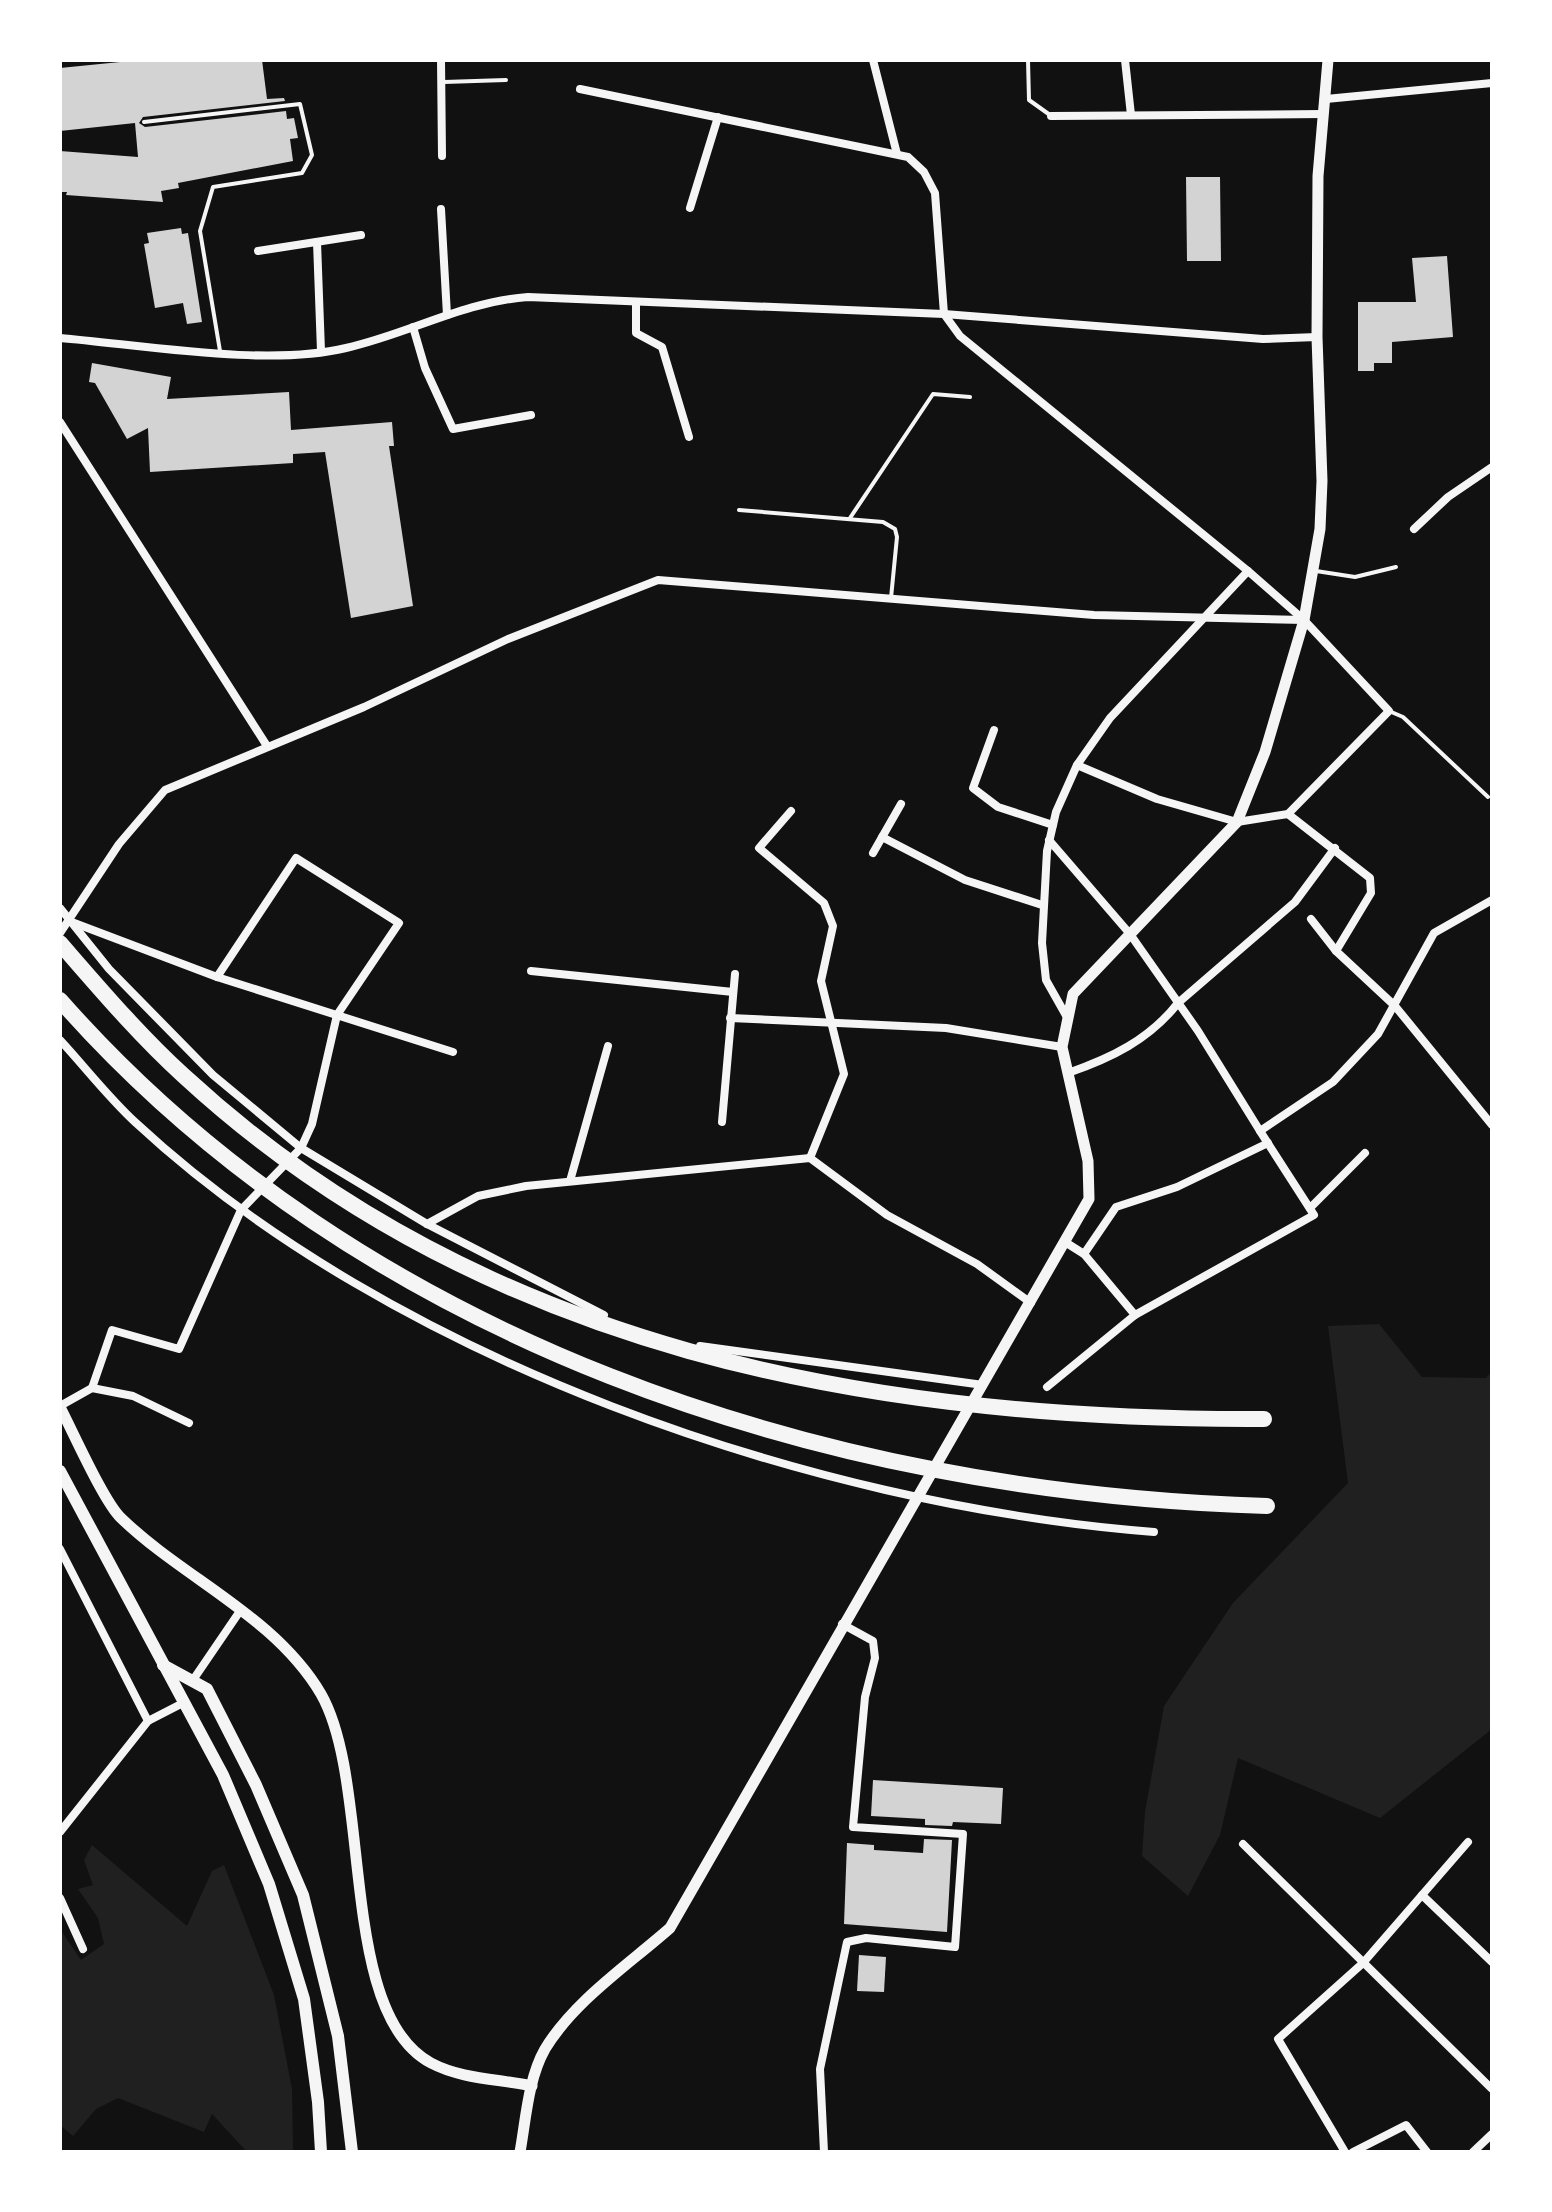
<svg xmlns="http://www.w3.org/2000/svg" width="1552" height="2212" viewBox="0 0 1552 2212" font-family="'Libre Baskerville',serif">
<style>
.green{fill:#202020}
.building{fill:#d3d3d3}
.lines{fill:none;stroke-linecap:round;stroke-linejoin:round}
.service{stroke:#f5f5f5;stroke-width:4}
.minor{stroke:#f5f5f5;stroke-width:8}
.tertiary{stroke:#f5f5f5;stroke-width:11}
.secondary{stroke:#f5f5f5;stroke-width:12}
.motorway{stroke:#f5f5f5;stroke-width:16}
</style>
<rect width="100%" height="100%" fill="#111"/>
<!-- green -->
<g class="green">
<path d="M 1379,1324 L 1422,1377 L 1486,1378 L 1492,1371 L 1492,1729 L 1380,1818 L 1238,1758 L 1220,1835 L 1188,1896 L 1142,1856 L 1145,1812 L 1164,1706 L 1233,1603 L 1348,1483 L 1328,1326 Z"/>
<path d="M 92,1845 L 187,1926 L 212,1871 L 224,1865 L 274,1995 L 292,2089 L 293,2152 L 247,2152 L 212,2114 L 204,2132 L 118,2098 L 96,2109 L 73,2136 L 60,2125 L 60,1929 L 81,1960 L 104,1944 L 98,1918 L 78,1889 L 93,1885 L 84,1860 Z"/>
</g>
<!-- building -->
<g class="building">
<path d="M 140,60 L 262,60 L 267,99 L 284,98 L 285,101 L 143,117 L 139,123 L 145,127 L 286,111 L 287,119 L 294,118 L 298,138 L 290,139 L 293,161 L 178,183 L 179,188 L 161,191 L 163,202 L 66,195 L 67,192 L 60,192 L 60,151 L 138,157 L 135,123 L 60,131 L 60,68 Z"/>
<path d="M 1186,177 L 1220,177 L 1221,261 L 1187,261 Z"/>
<path d="M 181,228 L 182,234 L 188,233 L 202,322 L 187,324 L 183,303 L 155,308 L 144,244 L 149,243 L 147,233 Z"/>
<path d="M 1447,256 L 1453,337 L 1392,342 L 1392,363 L 1374,363 L 1374,371 L 1358,371 L 1358,302 L 1416,302 L 1412,258 Z"/>
<path d="M 92,363 L 171,377 L 167,399 L 289,392 L 291,430 L 392,422 L 394,446 L 389,446 L 413,606 L 351,618 L 325,452 L 293,454 L 293,463 L 150,472 L 148,428 L 127,439 L 95,383 L 89,382 Z"/>
<path d="M 873,1780 L 1003,1788 L 1001,1824 L 953,1822 L 952,1826 L 925,1825 L 925,1819 L 871,1816 Z"/>
<path d="M 924,1839 L 952,1840 L 947,1932 L 844,1924 L 847,1843 L 874,1845 L 874,1850 L 923,1853 Z"/>
<path d="M 859,1955 L 886,1957 L 884,1992 L 857,1991 Z"/>
</g>
<g class="lines">
<!-- service -->
<g class="service">
<path d="M 1028,60 L 1029,100 L 1050,115"/>
<path d="M 444,82 L 506,80"/>
<path d="M 144,122 L 300,104 L 312,155 L 302,173 L 213,187 L 200,231 L 220,351"/>
<path d="M 739,510 L 883,522 L 895,529 L 897,537 L 891,598"/>
<path d="M 850,518 L 933,394 L 970,397"/>
<path d="M 1316,571 L 1355,577 L 1396,567"/>
<path d="M 1389,711 L 1403,717 L 1488,797"/>
</g>
<!-- minor -->
<g class="minor">
<path d="M 441,60 L 442,156"/>
<path d="M 873,60 L 897,154"/>
<path d="M 1125,60 L 1131,115"/>
<path d="M 580,89 L 908,157 L 924,172 L 935,193 L 944,314 L 960,336 L 1248,571 L 1304,620 L 1389,711 L 1288,814 L 1237,822 L 1157,799 L 1077,765"/>
<path d="M 1326,99 L 1492,83"/>
<path d="M 1051,116 L 1324,114"/>
<path d="M 690,208 L 718,117"/>
<path d="M 441,209 L 447,315"/>
<path d="M 317,242 L 321,351"/>
<path d="M 258,251 L 361,235"/>
<path d="M 636,302 L 636,333 L 662,347 L 689,437"/>
<path d="M 413,327 L 425,368 L 453,429 L 531,415"/>
<path d="M 60,338 C 143,345 267,367 346,348 C 409,334 462,302 528,297 L 944,314 L 1263,339 L 1317,337"/>
<path d="M 60,422 L 267,746"/>
<path d="M 1414,529 L 1448,497 L 1492,467"/>
<path d="M 994,730 L 973,788 L 998,807 L 1053,825"/>
<path d="M 791,811 L 759,848 L 824,903 L 833,926 L 821,981 L 844,1074 L 810,1158"/>
<path d="M 1288,814 L 1370,878 L 1371,893 L 1336,951"/>
<path d="M 882,837 L 965,880 L 1042,905"/>
<path d="M 1049,840 L 1130,934 L 1198,1031 L 1260,1131 L 1333,1082 L 1378,1034 L 1434,933 L 1492,900"/>
<path d="M 873,853 L 901,804"/>
<path d="M 60,908 L 109,969 L 213,1075 L 301,1148 L 427,1224 L 604,1315"/>
<path d="M 1311,919 L 1336,951 L 1395,1006 L 1492,1125"/>
<path d="M 69,921 L 217,977 L 453,1052"/>
<path d="M 60,933 L 119,844 L 165,790 L 364,707 L 508,639 L 658,580 L 1094,615 L 1304,620"/>
<path d="M 531,971 L 733,992"/>
<path d="M 730,1018 L 946,1028 L 1062,1047"/>
<path d="M 1068,1019 L 1046,980 L 1042,943 L 1047,851 L 1056,812 L 1077,765 L 1110,718 L 1248,571"/>
<path d="M 60,1040 C 85,1067 108,1097 135,1122 C 391,1360 810,1505 1154,1532"/>
<path d="M 1068,1073 C 1111,1058 1149,1040 1178,1003 L 1295,902 L 1335,848"/>
<path d="M 722,1122 L 735,974"/>
<path d="M 570,1181 L 608,1046"/>
<path d="M 1310,1208 L 1365,1153"/>
<path d="M 427,1224 L 478,1196 L 526,1186 L 810,1158 L 887,1215 L 977,1264 L 1031,1303"/>
<path d="M 1065,1242 L 1084,1254 L 1135,1315"/>
<path d="M 1084,1254 L 1116,1207 L 1177,1187 L 1268,1143"/>
<path d="M 700,1346 L 983,1385"/>
<path d="M 1047,1387 L 1135,1315 L 1314,1215 L 1260,1131"/>
<path d="M 92,1388 L 133,1396 L 189,1423"/>
<path d="M 60,1406 L 92,1388 L 112,1330 L 179,1349 L 241,1210 L 301,1148 L 312,1124 L 337,1015 L 399,923 L 296,858 L 217,977"/>
<path d="M 60,1549 L 148,1721"/>
<path d="M 193,1680 L 240,1611"/>
<path d="M 60,1832 L 148,1721 L 183,1703"/>
<path d="M 1243,1844 L 1492,2089"/>
<path d="M 1422,1895 L 1492,1962"/>
<path d="M 60,1898 L 83,1949"/>
<path d="M 824,2152 L 820,2069 L 847,1942 L 866,1938 L 955,1947 L 963,1834 L 853,1827 L 865,1697 L 875,1658 L 873,1641 L 842,1624"/>
<path d="M 1345,2152 L 1278,2039 L 1363,1963 L 1468,1842"/>
<path d="M 1353,2152 L 1406,2125 L 1427,2152"/>
<path d="M 1473,2152 L 1492,2134"/>
</g>
<!-- tertiary -->
<g class="tertiary">
<path d="M 60,1407 C 73,1432 104,1502 121,1518 C 184,1579 275,1616 321,1694 C 373,1785 337,2013 431,2063 C 461,2079 499,2079 532,2086"/>
<path d="M 520,2152 C 526,2119 528,2079 545,2049 C 574,2001 628,1965 670,1928 L 1089,1199 L 1088,1161 L 1062,1047 L 1073,994 L 1237,822 L 1265,752 L 1304,620 L 1320,529 L 1322,481 L 1317,337 L 1318,176 L 1328,60"/>
</g>
<!-- secondary -->
<g class="secondary">
<path d="M 60,1471 L 223,1775 L 269,1884 L 304,1999 L 318,2102 L 321,2152"/>
<path d="M 163,1665 L 207,1689 L 256,1785 L 303,1895 L 338,2036 L 352,2152"/>
</g>
<!-- motorway -->
<g class="motorway">
<path d="M 60,943 C 100,989 139,1035 184,1076 C 481,1350 873,1421 1264,1419"/>
<path d="M 60,1000 C 360,1341 823,1493 1267,1506"/>
</g>
</g>
<!-- border -->
<rect width="1552" height="2212" fill="none" stroke="#ffffff" stroke-width="124"/>
</svg>
